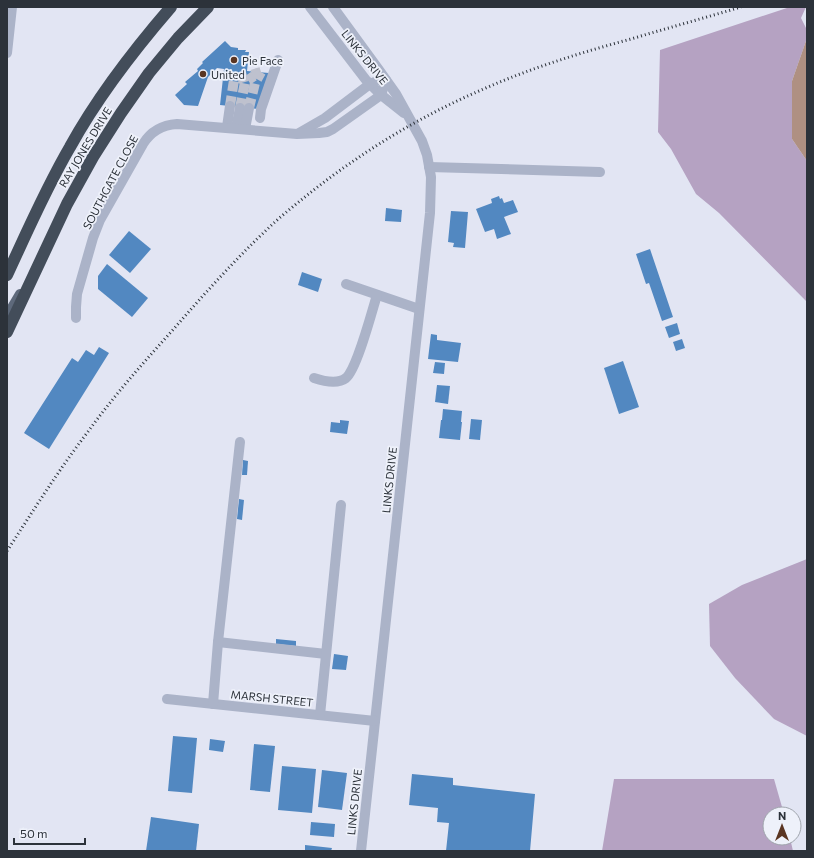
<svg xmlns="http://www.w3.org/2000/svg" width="814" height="858" viewBox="0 0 814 858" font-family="Commissioner,sans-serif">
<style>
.green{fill:#b5a2c2}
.water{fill:#af9082}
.building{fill:#5288c1}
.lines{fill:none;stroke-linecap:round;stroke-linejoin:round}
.minor-tunnel{stroke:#bec1ce;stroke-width:10;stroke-dasharray:10 5;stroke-linecap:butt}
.minor{stroke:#abb3c8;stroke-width:10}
.major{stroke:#5e697b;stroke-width:10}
.highway{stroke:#434d5a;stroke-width:12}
.rail{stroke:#2c323a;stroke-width:3;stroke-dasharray:1 3;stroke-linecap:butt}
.poi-dot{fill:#5a3522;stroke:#eef1fa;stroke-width:1.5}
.labels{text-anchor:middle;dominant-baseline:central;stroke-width:3.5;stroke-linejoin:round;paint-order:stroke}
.street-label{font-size:11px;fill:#2c323a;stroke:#eef1fa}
.poi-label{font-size:11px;fill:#2c323a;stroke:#eef1fa;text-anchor:start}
</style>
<rect width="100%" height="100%" fill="#e2e5f3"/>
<!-- green -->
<g class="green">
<path d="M 790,7 L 806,7 L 801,18 L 807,30 L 807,38 L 792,81 L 792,139 L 807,161 L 807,302 L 719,213 L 696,194 L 671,149 L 658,132 L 660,50 Z"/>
<path d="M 807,559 L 807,736 L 774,719 L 735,678 L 710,646 L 709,604 L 742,585 Z"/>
<path d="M 614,779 L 774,779 L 784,814 L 770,814 L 770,838 L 790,838 L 793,851 L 602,851 Z"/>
</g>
<!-- water -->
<path class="water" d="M 807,38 L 807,161 L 792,139 L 792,81 Z"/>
<!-- building -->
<g class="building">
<path d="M 225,41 L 231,47 L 238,48 L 238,50 L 246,50 L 245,52 L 249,52 L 247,71 L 269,73 L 258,109 L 220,105 L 224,69 L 217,68 L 208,77 L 198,106 L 184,105 L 175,95 L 187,84 L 185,82 L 198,71 L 197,69 L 203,63 L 202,62 Z"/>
<path d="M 499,196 L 500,199 L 502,198 L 504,203 L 513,200 L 518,212 L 504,217 L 511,234 L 497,239 L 494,229 L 485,232 L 476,209 L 492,203 L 491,199 Z"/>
<path d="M 386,208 L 402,210 L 401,222 L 385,221 Z"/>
<path d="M 451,211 L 468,212 L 465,248 L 453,247 L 454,243 L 448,242 Z"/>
<path d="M 129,231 L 151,249 L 130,273 L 109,255 Z"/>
<path d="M 650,249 L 673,317 L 662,321 L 649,283 L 646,284 L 636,254 Z"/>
<path d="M 107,264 L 148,298 L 132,317 L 98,289 L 98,276 Z"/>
<path d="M 302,272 L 322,279 L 318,292 L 298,285 Z"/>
<path d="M 677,323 L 680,334 L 669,338 L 665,327 Z"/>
<path d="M 431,334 L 437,335 L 437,340 L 461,343 L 458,362 L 428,359 Z"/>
<path d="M 682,339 L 685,348 L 676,351 L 673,342 Z"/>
<path d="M 99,347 L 109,353 L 49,449 L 24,433 L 72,358 L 78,362 L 86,350 L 94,355 Z"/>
<path d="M 623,361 L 639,407 L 619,414 L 604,368 Z"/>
<path d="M 435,362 L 445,363 L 444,374 L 433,373 Z"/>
<path d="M 437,385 L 450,386 L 448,404 L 435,402 Z"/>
<path d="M 443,409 L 462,411 L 461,422 L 462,422 L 460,440 L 439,438 L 441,420 L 442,420 Z"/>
<path d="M 471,419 L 482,420 L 480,440 L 469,439 Z"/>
<path d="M 340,420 L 349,421 L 347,434 L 330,432 L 331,422 L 340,423 Z"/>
<path d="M 243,460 L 248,461 L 247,475 L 242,475 Z"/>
<path d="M 239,499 L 244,500 L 242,520 L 237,519 Z"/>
<path d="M 276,639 L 296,641 L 296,646 L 276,644 Z"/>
<path d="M 334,654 L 348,656 L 346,670 L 332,669 Z"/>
<path d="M 173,736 L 197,738 L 192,793 L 168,791 Z"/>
<path d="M 210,739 L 225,741 L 223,752 L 209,750 Z"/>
<path d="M 254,744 L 275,746 L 270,792 L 250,790 Z"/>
<path d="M 282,766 L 316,769 L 312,813 L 278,810 Z"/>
<path d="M 322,770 L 347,773 L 342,810 L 318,807 Z"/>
<path d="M 412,774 L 453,778 L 453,785 L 535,794 L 530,851 L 446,851 L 449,823 L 437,822 L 438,808 L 409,805 Z"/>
<path d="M 151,817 L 199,824 L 196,851 L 146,851 Z"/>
<path d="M 311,822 L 335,824 L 334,837 L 310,835 Z"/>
<path d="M 305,845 L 332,848 L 331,851 L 305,851 Z"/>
</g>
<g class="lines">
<!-- minor-tunnel -->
<g class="minor-tunnel">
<path d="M 230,106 L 234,80 L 261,72"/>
<path d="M 240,108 L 245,82 L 254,76"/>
<path d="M 249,108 L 255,83 L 261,72"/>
</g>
<!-- minor -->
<g class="minor">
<path d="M 310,7 L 366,80 L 380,94 L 404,113"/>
<path d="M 333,7 L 379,70 L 396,94 L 422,141 L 427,155 L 431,177 L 430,213 L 361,851"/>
<path d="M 7,53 L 12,7"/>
<path d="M 260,118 L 261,109 L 278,60"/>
<path d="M 227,127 L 230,106"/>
<path d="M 236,128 L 240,108"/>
<path d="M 245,129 L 249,108"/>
<path d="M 299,133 L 325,118 L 370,84 L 375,82"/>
<path d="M 429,167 L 600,172"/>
<path d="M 346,284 L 419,309"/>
<path d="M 76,318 L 76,307 L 77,294 L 93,238 L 100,220 L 143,144 C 151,131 162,125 177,124 L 297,134 L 319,133 L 327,132 L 333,129 L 381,95 L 386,80"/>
<path d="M 314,378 C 323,381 337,385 346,378 C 357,369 372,311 377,295"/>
<path d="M 218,642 L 326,654"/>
<path d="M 167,699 L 375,721"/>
<path d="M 213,704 L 218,642 L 240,442"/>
<path d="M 320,715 L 341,505"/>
</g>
<!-- major -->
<path class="major" d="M 7,316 L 20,294"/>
<!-- highway -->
<g class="highway">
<path d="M 7,275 C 27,232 46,188 70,147 C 98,96 133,51 171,7"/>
<path d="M 7,332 L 67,204 L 93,157 L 121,113 L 149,73 L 178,38 L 208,7"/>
</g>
<!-- rail -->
<path class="rail" d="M 7,551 C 33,511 58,471 87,433 C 113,397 142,364 172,331 C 205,293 239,255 276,221 C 337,168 405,123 479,91 C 528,69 579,53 631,39 C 668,28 704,18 741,7"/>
</g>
<!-- markers -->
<g class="poi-dot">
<circle cx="234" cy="60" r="4"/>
<circle cx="203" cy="74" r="4"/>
</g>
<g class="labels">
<!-- street labels -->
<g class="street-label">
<text transform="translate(365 57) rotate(51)">LINKS DRIVE</text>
<text transform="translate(85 147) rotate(-59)">RAY JONES DRIVE</text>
<text transform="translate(110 182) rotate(-62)">SOUTHGATE CLOSE</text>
<text transform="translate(389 480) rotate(-84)">LINKS DRIVE</text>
<text transform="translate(272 698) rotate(6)">MARSH STREET</text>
<text transform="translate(354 802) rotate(-84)">LINKS DRIVE</text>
</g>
<!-- poi labels -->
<g class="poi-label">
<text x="242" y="60">Pie Face</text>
<text x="211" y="74">United</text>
</g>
</g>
<!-- border -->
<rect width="814" height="858" fill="none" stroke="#2c323a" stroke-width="16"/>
<!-- north arrow -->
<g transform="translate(782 826)"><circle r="19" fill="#eef1fa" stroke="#a0a5ad"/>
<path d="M0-3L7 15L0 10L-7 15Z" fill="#5a3522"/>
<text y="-6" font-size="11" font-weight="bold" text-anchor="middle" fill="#2c323a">N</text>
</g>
<!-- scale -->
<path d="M14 838v6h71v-6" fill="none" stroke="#2c323a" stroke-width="2"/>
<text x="20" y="838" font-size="12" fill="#2c323a" stroke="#eef1fa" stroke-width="3" paint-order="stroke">50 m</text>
</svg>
